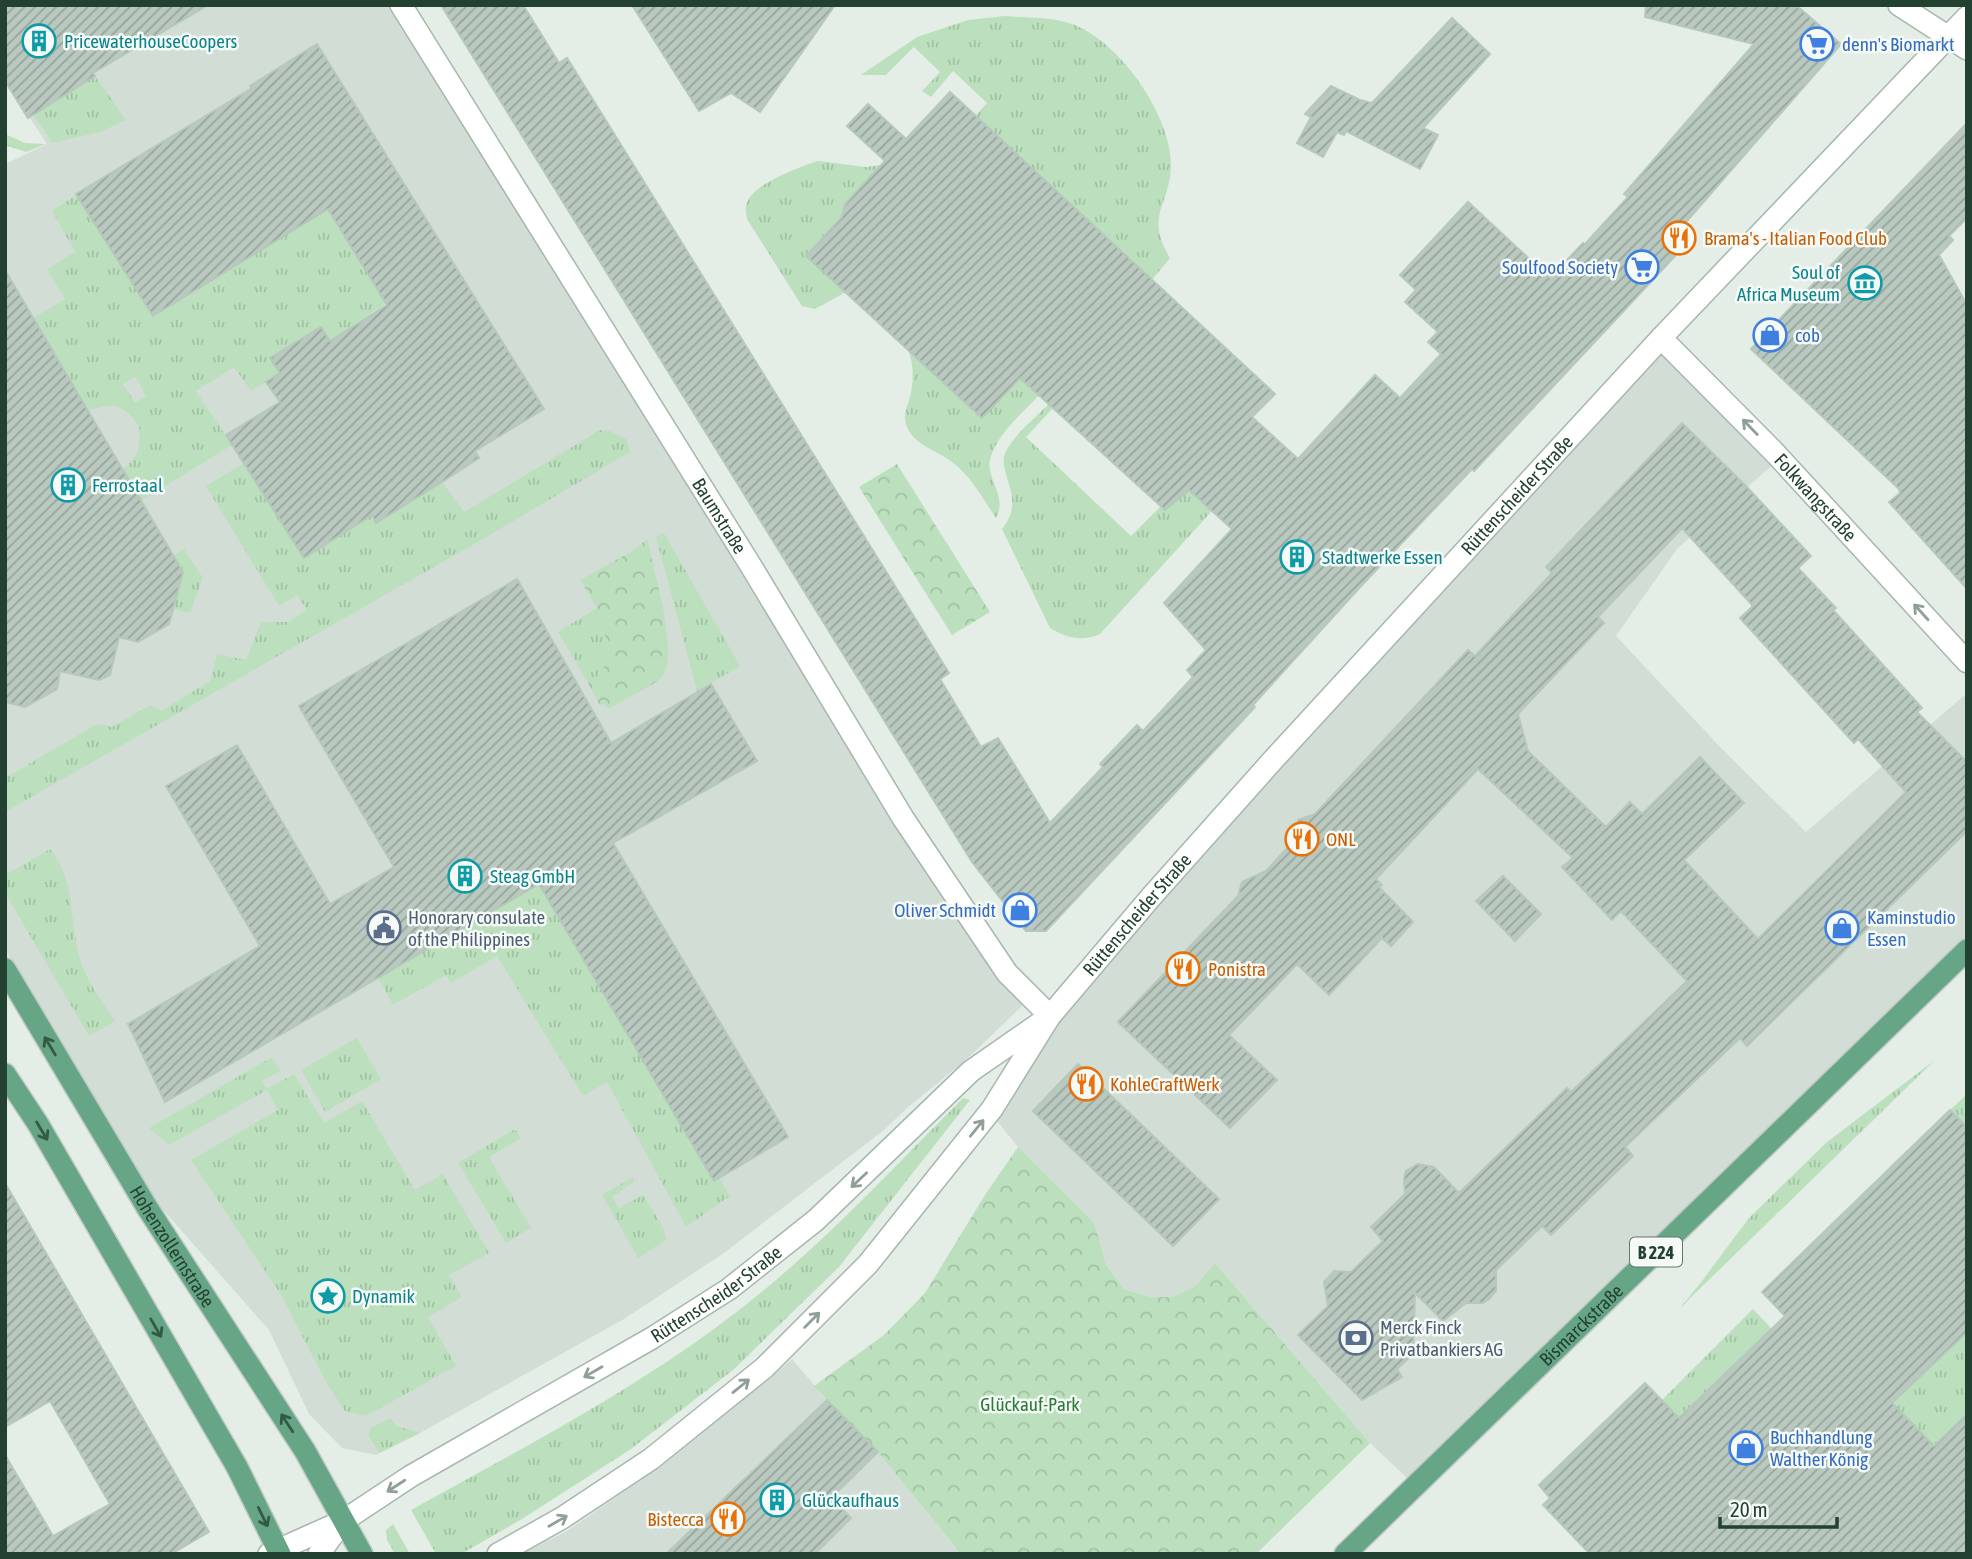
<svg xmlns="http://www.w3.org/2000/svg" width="1972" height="1559" viewBox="0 0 1972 1559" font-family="'Asap Condensed',sans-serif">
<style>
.built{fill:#d2ded5}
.grass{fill:url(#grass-tufts);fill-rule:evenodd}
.forest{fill:url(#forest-crowns)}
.building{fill:url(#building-hatch);stroke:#b6c8bc;stroke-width:2;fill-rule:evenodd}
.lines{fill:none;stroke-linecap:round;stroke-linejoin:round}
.minor-casing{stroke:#a6b7ad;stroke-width:24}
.major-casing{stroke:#c1cac5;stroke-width:24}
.minor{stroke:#fff;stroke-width:21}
.major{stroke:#66a586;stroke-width:21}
.oneway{stroke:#90a098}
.oneway2{stroke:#335a46}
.labels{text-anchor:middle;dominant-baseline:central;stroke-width:5;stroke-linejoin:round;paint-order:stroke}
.shield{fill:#f5faf6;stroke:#61786c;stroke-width:2}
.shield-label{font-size:18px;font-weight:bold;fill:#224131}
.culture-label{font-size:19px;fill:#0d838f;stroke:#f5faf6;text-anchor:start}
.shop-label{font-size:19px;fill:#366cbe;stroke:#f5faf6;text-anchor:start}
.food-label{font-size:19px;fill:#c56008;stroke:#f5faf6;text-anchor:start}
.street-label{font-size:19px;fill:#224131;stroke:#f5faf6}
.service-label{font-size:19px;fill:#4e5e75;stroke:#f5faf6;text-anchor:start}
.park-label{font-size:19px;fill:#2a7a35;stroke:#f5faf6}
</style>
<defs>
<pattern id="grass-tufts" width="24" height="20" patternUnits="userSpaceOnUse" patternTransform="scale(1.75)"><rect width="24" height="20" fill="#bce0bd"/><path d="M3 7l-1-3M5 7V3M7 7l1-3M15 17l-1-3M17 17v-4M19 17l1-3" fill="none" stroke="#a1c1a3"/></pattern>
<pattern id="forest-crowns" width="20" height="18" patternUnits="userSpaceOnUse" patternTransform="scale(1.75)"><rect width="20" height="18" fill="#bce0bd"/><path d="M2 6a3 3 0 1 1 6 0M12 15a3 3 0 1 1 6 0" fill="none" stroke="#a1c1a3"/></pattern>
<pattern id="building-hatch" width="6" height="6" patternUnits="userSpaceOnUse" patternTransform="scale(1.75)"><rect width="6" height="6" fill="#b9c9bf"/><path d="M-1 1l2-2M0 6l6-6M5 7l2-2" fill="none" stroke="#96a59c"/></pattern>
</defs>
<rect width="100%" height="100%" fill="#e4eee7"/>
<!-- built -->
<g class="built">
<path d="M 5,5 L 392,5 L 994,972 L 1023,1005 L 967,1059 L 906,1109 L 884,1130 L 724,1253 L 624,1319 L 420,1433 L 376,1455 L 342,1448 L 309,1414 L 269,1330 L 156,1202 L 5,949 L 5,164 L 47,144 L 5,80 Z"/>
<path d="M 1660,345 L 1776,462 L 1677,549 L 1616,636 L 1724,751 L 1806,832 L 1967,693 L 1967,941 L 1409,1480 L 1370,1443 L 1215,1263 L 1195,1286 L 1173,1297 L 1151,1297 L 1124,1289 L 1106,1265 L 1094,1222 L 1018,1147 L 993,1116 L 1055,1018 L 1155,900 Z"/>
<path d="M 792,1359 L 827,1400 L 878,1452 L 961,1554 L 521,1554 L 567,1531 L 665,1463 L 766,1382 Z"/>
</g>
<!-- grass -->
<g class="grass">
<path d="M 1005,16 C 1025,18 1050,17 1069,23 C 1118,38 1172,116 1171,166 C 1170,206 1144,215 1170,258 L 1152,280 L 975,116 L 987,103 L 953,71 L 931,97 L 922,91 L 940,72 L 914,47 L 886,75 L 861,75 L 917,37 L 968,20 Z"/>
<path d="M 95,76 L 126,120 L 100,132 L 53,143 L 33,115 Z"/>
<path d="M 5,134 L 25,143 L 46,144 L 26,152 L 5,145 Z"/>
<path d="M 818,161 L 866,167 L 881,165 L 845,203 L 845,214 L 806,255 L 846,292 L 815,309 L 802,306 L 747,219 C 745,211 745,204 750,197 C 760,182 801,166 818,161 Z"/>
<path d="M 76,195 L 153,316 L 327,208 L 386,303 L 330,341 L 321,327 L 271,359 L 280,373 L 251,391 L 234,367 L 196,391 L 232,445 L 141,501 L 122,469 C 139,459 141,444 139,426 C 122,403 114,403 88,410 L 33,318 L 65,299 L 47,269 L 75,252 L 52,211 ZM 136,377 L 146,396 L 135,403 L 123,384 Z"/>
<path d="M 908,349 L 981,418 L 1021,376 L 1040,394 C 1023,413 996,434 990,460 C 986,479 1008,497 996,518 C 983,499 971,476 952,462 C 937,450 912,445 906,424 C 903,415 907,406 910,397 C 914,381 914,365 908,349 Z"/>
<path d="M 1050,403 L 1054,407 L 1026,437 L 1131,536 L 1161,506 L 1189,490 L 1212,511 L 1100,634 C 1081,642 1067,638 1050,628 L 1002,529 C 1028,497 995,473 1006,451 C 1015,434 1036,417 1050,403 Z"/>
<path d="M 600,430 L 610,431 L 626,439 L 630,452 L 483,539 L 5,812 L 5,775 L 7,777 L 97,724 L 112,727 L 150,705 L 161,711 L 210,681 L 217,654 L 246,660 L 261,622 L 288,622 L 307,610 L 297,595 L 279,606 L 206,486 L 244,463 L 304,558 L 372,515 L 376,522 L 442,482 L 464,512 Z"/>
<path d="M 664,533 L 740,666 L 697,691 L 656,537 Z"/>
<path d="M 184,549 L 203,578 L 190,613 L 173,609 L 173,556 Z"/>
<path d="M 597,608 L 611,657 L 596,678 L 588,683 L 558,632 Z"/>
<path d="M 50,849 C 75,876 70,926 80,959 C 86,981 103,1002 115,1021 L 89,1036 L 5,893 L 5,875 Z"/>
<path d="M 571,866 L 719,1178 L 730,1196 L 686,1227 L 607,1082 L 583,1096 L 497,956 L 451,983 L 446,975 L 393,1005 L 378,978 Z"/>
<path d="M 357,1038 L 381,1079 L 325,1112 L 301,1070 Z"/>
<path d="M 272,1057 L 280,1071 L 262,1081 L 266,1089 L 294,1074 L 324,1123 L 362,1101 L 415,1190 L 443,1174 L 489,1253 L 449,1275 L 462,1297 L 428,1317 L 456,1366 L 366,1416 L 345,1411 L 327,1384 L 281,1295 L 191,1160 L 278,1110 L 267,1090 L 169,1145 L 149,1128 Z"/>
<path d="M 1935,1060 L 1680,1308 L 1702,1281 L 1749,1218 L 1827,1142 Z"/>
<path d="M 1967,1094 L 1967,1127 L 1950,1110 Z"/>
<path d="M 963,1098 L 970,1100 L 839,1267 L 733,1370 L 631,1449 L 522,1519 L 461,1554 L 436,1554 L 411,1510 C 528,1445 649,1383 753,1299 C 829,1238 895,1166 963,1098 Z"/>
<path d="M 515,1129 L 521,1138 L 489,1157 L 531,1228 L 506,1243 L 458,1163 Z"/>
<path d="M 633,1177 L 634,1182 L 612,1197 L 619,1208 L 643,1195 L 663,1227 L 666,1240 L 638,1258 L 602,1195 Z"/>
<path d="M 1753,1309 L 1772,1329 L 1679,1418 L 1662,1400 Z"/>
<path d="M 1967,1332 L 1967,1414 L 1934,1446 L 1892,1403 Z"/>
<path d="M 390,1418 L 397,1426 L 420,1433 L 379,1453 L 368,1435 L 371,1428 Z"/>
<path d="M 393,1524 L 410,1554 L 395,1554 L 387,1540 L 386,1530 Z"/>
</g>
<!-- forest -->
<g class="forest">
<path d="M 897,464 L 990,612 L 952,635 L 859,487 Z"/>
<path d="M 647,539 C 653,566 679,655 663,676 C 656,685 619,702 608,709 L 604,704 L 600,706 L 588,683 L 596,678 L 611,657 L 597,608 L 580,580 L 634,550 Z"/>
<path d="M 1018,1147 L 1094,1222 L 1106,1265 L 1124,1289 L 1151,1297 L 1173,1297 L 1195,1286 L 1215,1263 L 1370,1443 L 1256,1554 L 961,1554 L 878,1452 L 814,1386 L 884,1335 L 925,1293 L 985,1195 Z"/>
</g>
<!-- building -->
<g class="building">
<path d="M 5,5 L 208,5 L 93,73 L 95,76 L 28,118 L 5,81 Z"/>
<path d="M 441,5 L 523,5 L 559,63 L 567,58 L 949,673 L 940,679 L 981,747 L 998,738 L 1050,823 L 1103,767 L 1100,764 L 1137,725 L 1143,731 L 1193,677 L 1187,670 L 1206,650 L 1164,603 L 1232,529 L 1189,490 L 1165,510 L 1020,378 L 982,418 L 806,256 L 842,217 L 845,204 L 885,161 L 847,126 L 868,104 L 906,139 L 950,92 L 1275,394 L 1252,417 L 1298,459 L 1375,375 L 1400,398 L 1441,354 L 1428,342 L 1438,332 L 1405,302 L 1416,290 L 1400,275 L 1468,202 L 1550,278 L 1583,243 L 1585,244 L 1628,197 L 1624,194 L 1754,44 L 1645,17 L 1646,5 L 1796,5 L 1841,44 L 1680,229 L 1691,239 L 1474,471 L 1472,469 L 1362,585 L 1253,705 L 1255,707 L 1046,931 L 1026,931 L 972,862 Z"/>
<path d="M 632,5 L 835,5 L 760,112 L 731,93 L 699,111 Z"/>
<path d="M 1452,18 L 1490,54 L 1423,128 L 1438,135 L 1420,169 L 1346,131 L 1344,135 L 1337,132 L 1323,157 L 1297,143 L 1311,117 L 1305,114 L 1331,86 L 1360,100 L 1372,103 Z"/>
<path d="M 317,44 L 544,409 L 475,451 L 479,458 L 442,482 L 376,523 L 372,515 L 304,558 L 226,435 L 280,402 L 266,382 L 280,373 L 270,358 L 321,327 L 330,341 L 387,305 L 328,209 L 153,316 L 76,194 L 252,88 L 250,86 Z"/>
<path d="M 1967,123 L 1967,218 L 1949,236 L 1953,240 L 1939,255 L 1967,305 L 1967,589 L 1889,502 L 1900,493 L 1899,489 L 1751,349 Z"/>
<path d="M 5,270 L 183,572 L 169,624 L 138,642 L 119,637 L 110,675 L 99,680 L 60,671 L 57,689 L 25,707 L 5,702 Z"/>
<path d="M 1682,423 L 1746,486 L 1811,556 L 1798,568 L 1836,608 L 1833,610 L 1922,708 L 1917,712 L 1967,762 L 1967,831 L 1747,1046 L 1740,1038 L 1625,1147 L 1633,1156 L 1551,1235 L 1542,1226 L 1496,1270 L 1496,1291 L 1489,1299 L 1483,1303 L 1466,1303 L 1443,1321 L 1415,1293 L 1413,1354 L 1397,1369 L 1402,1377 L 1362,1400 L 1298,1335 L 1328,1306 L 1324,1282 L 1334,1271 L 1351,1272 L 1383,1241 L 1371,1227 L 1405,1194 L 1404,1178 L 1406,1171 L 1418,1164 L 1434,1167 L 1459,1193 L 1567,1088 L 1571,1092 L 1687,981 L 1621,911 L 1612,920 L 1562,867 L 1573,858 L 1478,769 L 1376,879 L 1382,885 L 1379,887 L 1413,922 L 1391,946 L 1382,938 L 1329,995 L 1297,964 L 1229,1035 L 1277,1080 L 1230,1128 L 1118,1022 L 1238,896 L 1242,882 L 1266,871 L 1298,836 L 1298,820 L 1315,814 L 1468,650 L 1475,656 L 1552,573 L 1546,567 ZM 1682,528 L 1753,606 L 1740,618 L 1854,743 L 1858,739 L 1906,792 L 1758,939 L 1684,860 L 1744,803 L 1700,757 L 1642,814 L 1630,802 L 1606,827 L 1528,751 L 1518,714 L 1604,623 L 1598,617 Z"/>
<path d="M 517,579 L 611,743 L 711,684 L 757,761 L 613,843 L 788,1137 L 714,1181 L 539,884 L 165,1102 L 128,1024 L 260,946 L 166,786 L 237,745 L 330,904 L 394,867 L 299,706 Z"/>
<path d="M 1503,876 L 1541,914 L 1515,941 L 1476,901 Z"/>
<path d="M 1078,1064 L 1219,1199 L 1173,1246 L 1033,1111 Z"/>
<path d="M 1950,1110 L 1967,1127 L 1967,1332 L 1892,1403 L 1934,1446 L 1967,1414 L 1967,1554 L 1590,1554 L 1543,1505 L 1550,1498 L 1539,1485 L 1645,1383 L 1679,1418 L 1785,1316 L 1762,1292 Z"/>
<path d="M 5,1183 L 209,1532 L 171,1554 L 5,1554 L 5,1455 L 53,1536 L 110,1504 L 50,1401 L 5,1427 Z"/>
<path d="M 827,1400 L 878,1452 L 831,1498 L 851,1518 L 815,1554 L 666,1554 Z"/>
</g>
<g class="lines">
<defs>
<g id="minor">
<path id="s1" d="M 401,5 L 751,566 L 903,818 L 1007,973 L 1050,1016"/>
<path d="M 1899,5 L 1967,49"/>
<path id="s2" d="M 1661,338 L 1776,454 L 1967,662"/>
<path id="s3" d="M 269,1554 L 343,1521 L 411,1476 L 652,1338 L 729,1289 L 816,1220 L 971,1071 L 1043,1021"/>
<path d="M 319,1554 L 342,1522"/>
<path id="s4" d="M 498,1554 L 562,1518 L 651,1459 L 764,1368 L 868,1264 L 992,1109 L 1050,1016 L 1151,897 L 1273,760 L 1661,338 L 1967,17"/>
</g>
<g id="major">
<path id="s5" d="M 5,969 L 148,1209 L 305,1451 L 362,1554"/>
<path d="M 5,1074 L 38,1124 L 237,1467 L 280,1554"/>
<path id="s6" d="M 1345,1554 L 1967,950"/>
</g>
</defs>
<!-- minor casing -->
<use href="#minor" class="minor-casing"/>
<!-- major casing -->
<use href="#major" class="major-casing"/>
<!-- minor -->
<use href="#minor" class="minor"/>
<!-- major -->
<use href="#major" class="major"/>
</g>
<!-- one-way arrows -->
<defs><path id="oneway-shaft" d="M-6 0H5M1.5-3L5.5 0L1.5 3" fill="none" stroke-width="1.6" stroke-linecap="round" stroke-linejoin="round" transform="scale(1.75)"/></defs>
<g class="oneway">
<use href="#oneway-shaft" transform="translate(1750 427) rotate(-134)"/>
<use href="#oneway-shaft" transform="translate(1921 612) rotate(-132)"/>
<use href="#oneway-shaft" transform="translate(977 1128) rotate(-51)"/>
<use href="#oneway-shaft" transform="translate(859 1180) rotate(137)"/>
<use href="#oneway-shaft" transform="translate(812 1320) rotate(-45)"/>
<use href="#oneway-shaft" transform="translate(593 1372) rotate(150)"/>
<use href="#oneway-shaft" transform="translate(741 1386) rotate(-39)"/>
<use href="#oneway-shaft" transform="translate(396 1486) rotate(147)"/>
<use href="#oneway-shaft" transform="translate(558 1521) rotate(-30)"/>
</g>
<g class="oneway2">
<use href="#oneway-shaft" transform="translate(50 1046) rotate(-121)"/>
<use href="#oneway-shaft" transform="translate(42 1131) rotate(59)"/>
<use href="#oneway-shaft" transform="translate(156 1328) rotate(60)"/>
<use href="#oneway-shaft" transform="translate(287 1423) rotate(-123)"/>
<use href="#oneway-shaft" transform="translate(263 1517) rotate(64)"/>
</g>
<!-- icons -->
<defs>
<symbol id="building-ring" viewBox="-11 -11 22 22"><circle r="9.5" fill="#f5faf6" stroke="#0f9aa8" stroke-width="1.5"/><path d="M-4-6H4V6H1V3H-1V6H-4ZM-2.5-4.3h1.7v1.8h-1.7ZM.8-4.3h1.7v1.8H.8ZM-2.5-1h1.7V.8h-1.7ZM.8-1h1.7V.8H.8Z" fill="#0f9aa8"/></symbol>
<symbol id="supermarket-ring" viewBox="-11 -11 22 22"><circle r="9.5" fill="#f5faf6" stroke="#3f7fe0" stroke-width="1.5"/><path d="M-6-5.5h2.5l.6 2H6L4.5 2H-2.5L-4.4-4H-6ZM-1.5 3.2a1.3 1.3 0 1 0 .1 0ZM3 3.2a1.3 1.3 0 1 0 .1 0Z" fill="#3f7fe0"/></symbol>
<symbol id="restaurant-ring" viewBox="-11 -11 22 22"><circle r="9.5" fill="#f5faf6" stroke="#e8710a" stroke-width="1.5"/><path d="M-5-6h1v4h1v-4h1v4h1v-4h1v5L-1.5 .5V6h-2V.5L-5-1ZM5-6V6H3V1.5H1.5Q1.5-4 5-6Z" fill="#e8710a"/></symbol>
<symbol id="museum-ring" viewBox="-11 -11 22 22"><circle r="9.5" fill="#f5faf6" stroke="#0f9aa8" stroke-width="1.5"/><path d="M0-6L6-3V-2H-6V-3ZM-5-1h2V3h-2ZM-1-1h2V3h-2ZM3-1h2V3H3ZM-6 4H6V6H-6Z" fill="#0f9aa8"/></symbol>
<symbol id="shop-ring" viewBox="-11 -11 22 22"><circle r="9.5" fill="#f5faf6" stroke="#3f7fe0" stroke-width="1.5"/><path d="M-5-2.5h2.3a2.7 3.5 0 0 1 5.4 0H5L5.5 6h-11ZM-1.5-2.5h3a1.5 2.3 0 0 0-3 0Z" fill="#3f7fe0"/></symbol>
<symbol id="civic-ring" viewBox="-11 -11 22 22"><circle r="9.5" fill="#f5faf6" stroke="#5c6f8a" stroke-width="1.5"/><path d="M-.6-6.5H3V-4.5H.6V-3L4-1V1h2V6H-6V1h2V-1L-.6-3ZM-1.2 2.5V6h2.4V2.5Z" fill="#5c6f8a"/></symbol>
<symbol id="sight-ring" viewBox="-11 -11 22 22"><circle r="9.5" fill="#f5faf6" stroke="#0f9aa8" stroke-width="1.5"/><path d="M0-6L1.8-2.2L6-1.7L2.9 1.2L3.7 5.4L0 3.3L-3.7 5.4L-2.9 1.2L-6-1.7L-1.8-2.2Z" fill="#0f9aa8"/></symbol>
<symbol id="bank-ring" viewBox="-11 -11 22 22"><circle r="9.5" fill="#f5faf6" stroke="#5c6f8a" stroke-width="1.5"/><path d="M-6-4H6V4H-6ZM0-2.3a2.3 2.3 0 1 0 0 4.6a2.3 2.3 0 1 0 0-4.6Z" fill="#5c6f8a"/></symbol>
</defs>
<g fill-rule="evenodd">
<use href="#building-ring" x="20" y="22" width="38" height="38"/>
<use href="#supermarket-ring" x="1798" y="25" width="38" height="38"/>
<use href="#restaurant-ring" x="1660" y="219" width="38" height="38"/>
<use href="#supermarket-ring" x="1623" y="248" width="38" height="38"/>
<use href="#museum-ring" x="1846" y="264" width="38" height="38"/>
<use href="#shop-ring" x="1751" y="316" width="38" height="38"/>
<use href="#building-ring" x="49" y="466" width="38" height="38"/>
<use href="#building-ring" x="1278" y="538" width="38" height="38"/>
<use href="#restaurant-ring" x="1283" y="820" width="38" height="38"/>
<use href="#building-ring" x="446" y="857" width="38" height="38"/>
<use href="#shop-ring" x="1001" y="891" width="38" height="38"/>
<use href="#civic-ring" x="365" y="909" width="38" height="38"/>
<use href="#shop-ring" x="1823" y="909" width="38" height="38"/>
<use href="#restaurant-ring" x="1164" y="950" width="38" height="38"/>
<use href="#restaurant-ring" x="1067" y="1065" width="38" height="38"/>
<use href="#sight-ring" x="309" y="1277" width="38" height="38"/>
<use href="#bank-ring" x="1337" y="1319" width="38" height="38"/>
<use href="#shop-ring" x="1727" y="1429" width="38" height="38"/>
<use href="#building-ring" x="758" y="1481" width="38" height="38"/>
<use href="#restaurant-ring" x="709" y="1500" width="38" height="38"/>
</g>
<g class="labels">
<!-- shield labels -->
<rect class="shield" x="1630" y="1237.5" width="52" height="29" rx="5"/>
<g class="shield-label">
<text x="1656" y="1252">B 224</text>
</g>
<!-- culture labels -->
<g class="culture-label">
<text x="64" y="41">PricewaterhouseCoopers</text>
<text x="1840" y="272" text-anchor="end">Soul of<tspan x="1840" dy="22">Africa Museum</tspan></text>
<text x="92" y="485">Ferrostaal</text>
<text x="1322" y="557">Stadtwerke Essen</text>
<text x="490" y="876">Steag GmbH</text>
<text x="352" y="1296">Dynamik</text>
<text x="802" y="1500">Glückaufhaus</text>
</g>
<!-- shop labels -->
<g class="shop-label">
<text x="1842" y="44">denn's Biomarkt</text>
<text x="1618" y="267" text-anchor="end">Soulfood Society</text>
<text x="1795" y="335">cob</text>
<text x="996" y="910" text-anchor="end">Oliver Schmidt</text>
<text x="1867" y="917">Kaminstudio<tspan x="1867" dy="22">Essen</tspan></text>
<text x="1770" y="1437">Buchhandlung<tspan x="1770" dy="22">Walther König</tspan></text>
</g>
<!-- food labels -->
<g class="food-label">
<text x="1704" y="238">Brama's - Italian Food Club</text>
<text x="1326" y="839">ONL</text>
<text x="1208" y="969">Ponistra</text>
<text x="1110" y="1084">KohleCraftWerk</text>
<text x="704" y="1519" text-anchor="end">Bistecca</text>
</g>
<!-- street labels -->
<g class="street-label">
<text stroke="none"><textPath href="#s4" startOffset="1480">Rüttenscheider Straße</textPath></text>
<text stroke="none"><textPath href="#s2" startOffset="222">Folkwangstraße</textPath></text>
<text stroke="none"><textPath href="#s1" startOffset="602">Baumstraße</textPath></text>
<text stroke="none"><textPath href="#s4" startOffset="914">Rüttenscheider Straße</textPath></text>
<text stroke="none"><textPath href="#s5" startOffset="324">Hohenzollernstraße</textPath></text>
<text stroke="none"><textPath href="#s3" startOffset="518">Rüttenscheider Straße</textPath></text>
<text stroke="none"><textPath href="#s6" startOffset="329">Bismarckstraße</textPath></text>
</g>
<!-- service labels -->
<g class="service-label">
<text x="408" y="917">Honorary consulate<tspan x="408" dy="22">of the Philippines</tspan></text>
<text x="1380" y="1327">Merck Finck<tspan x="1380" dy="22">Privatbankiers AG</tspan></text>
</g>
<!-- park labels -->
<g class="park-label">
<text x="1030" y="1404">Glückauf-Park</text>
</g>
</g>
<!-- border -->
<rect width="1972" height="1559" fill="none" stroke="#224131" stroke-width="14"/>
<!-- scale -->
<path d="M1720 1517v10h117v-10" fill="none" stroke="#224131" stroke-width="3.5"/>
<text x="1730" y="1517" font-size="21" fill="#224131" stroke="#f5faf6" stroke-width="5" paint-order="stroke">20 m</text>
</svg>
